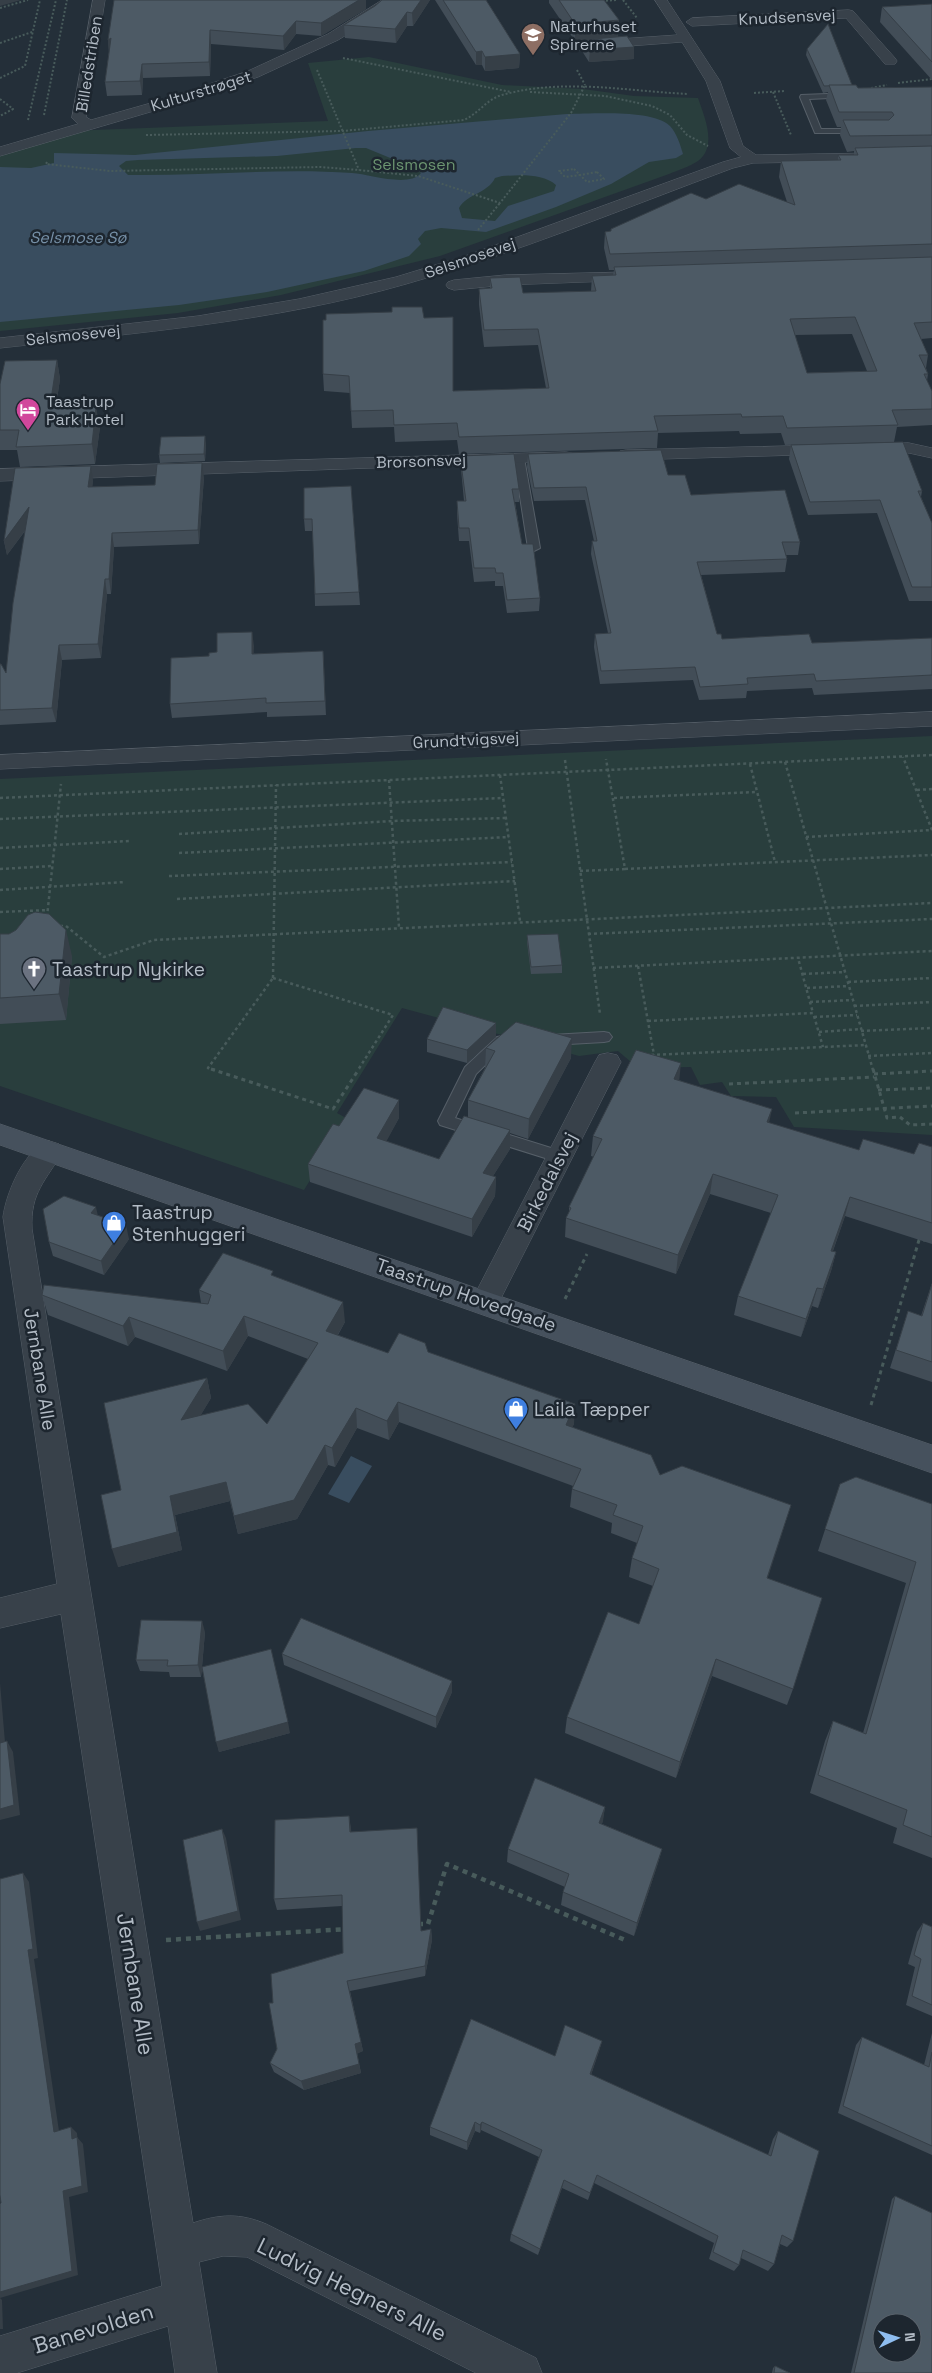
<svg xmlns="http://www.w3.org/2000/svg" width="932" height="2373" viewBox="0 0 932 2373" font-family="'Space Grotesk',sans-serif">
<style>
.green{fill:#293e3d}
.water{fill:#394d5f;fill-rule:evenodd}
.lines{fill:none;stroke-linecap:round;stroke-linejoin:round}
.lane-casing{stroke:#565f68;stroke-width:2}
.street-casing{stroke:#565f68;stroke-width:1}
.secondary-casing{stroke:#565f68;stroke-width:1}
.path-far3{stroke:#485b5b;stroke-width:2;stroke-dasharray:2 2;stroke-linecap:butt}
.path-far2{stroke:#485b5b;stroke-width:2.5;stroke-dasharray:3 3;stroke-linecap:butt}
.path-far1{stroke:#485b5b;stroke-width:3;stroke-dasharray:4 4;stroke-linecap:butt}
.path{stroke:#485b5b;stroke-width:4.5;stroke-dasharray:5 5;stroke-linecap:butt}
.lane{fill:#38414a;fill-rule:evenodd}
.street{fill:#38414a;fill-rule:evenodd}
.secondary{fill:#46515d;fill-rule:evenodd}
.wall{fill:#424d57;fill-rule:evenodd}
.shaded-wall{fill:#363f47}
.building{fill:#4d5a65;stroke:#363f47;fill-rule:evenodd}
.labels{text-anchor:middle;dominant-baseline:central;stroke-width:5;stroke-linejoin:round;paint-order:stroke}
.far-street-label{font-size:16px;fill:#b3bcc6;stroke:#1d262f}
.far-poi-label{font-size:16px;fill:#b3bcc6;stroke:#1d262f;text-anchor:start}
.far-park-label{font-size:16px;fill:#6c9571;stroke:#1d262f}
.far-water-label{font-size:16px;font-style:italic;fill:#7690a7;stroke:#1d262f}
.poi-label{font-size:19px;fill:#b3bcc6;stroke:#1d262f;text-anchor:start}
.street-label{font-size:19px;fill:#b3bcc6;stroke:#1d262f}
.near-street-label{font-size:22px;fill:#b3bcc6;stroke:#1d262f}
</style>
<rect width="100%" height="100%" fill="#242f39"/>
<!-- green -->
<g class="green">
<path d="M 369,57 L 502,85 L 583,89 L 634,96 L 698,98 C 704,116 718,146 698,161 C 689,167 678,170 669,174 L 440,256 L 281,295 L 178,313 L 0,331 L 0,152 L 68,131 L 328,121 L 308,63 Z"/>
<path d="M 932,736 L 932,1135 L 794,1127 L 776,1097 L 731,1096 L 722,1082 L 700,1085 L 691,1067 L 638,1068 L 618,1051 L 579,1056 L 402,1008 L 337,1113 L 348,1119 L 304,1190 L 0,1086 L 0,779 Z"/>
</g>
<!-- water -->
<g class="water">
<path d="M 567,114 C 592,114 652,109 670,126 C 677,134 680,144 683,154 L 676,158 L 649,162 L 611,184 L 556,207 L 486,232 L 441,228 L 425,231 L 418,239 L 421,244 L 409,256 L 364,271 L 267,292 L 179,305 L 0,322 L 0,167 L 31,168 L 54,163 L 54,153 L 135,155 L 368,131 ZM 356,148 L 366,148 L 417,169 L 421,173 C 409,188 369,174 352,173 C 277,168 202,176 128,175 L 119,166 L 126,161 L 138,160 L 277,156 ZM 502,176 C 519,175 543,173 556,185 L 554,191 L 508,206 L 495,221 L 462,218 L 459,208 C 467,194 488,193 495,178 Z"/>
<path d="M 351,1456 L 372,1466 L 349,1503 L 328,1494 Z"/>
</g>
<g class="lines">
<defs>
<g id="lane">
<path d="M 853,93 L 854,95 L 850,97 L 809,99 L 821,129 L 863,129 L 867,131 L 866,133 L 815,133 L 800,97 L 801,95 Z"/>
<path d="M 519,455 L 524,458 L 540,548 L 534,551 L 528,548 L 514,458 Z"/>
<path d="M 604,1032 L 609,1033 L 612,1037 L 609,1041 L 604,1042 L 551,1045 L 546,1044 L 543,1040 L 546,1036 L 551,1035 Z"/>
<path d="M 502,1036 L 507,1037 L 510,1041 L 476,1074 L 455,1118 L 567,1153 L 569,1157 L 567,1161 L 561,1163 L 440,1125 L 438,1121 L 465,1067 L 497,1037 Z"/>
</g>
<g id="street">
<path d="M 93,0 L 105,0 L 86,117 L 91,120 L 165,99 L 248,71 L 328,34 L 382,0 L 395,0 L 374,18 L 338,40 L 258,77 L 174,105 L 0,156 L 0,147 L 78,124 L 72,118 Z"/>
<path d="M 655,0 L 667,0 L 720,81 L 743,146 L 756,155 L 932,152 L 932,160 L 753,163 L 733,168 C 625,208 517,253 406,284 C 274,322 136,333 0,348 L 0,338 L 198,316 L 299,299 L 396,277 L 468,255 L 723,162 L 741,157 L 730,148 L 706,81 L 682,42 L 576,50 L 569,46 L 576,42 L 677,35 Z"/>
<path d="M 849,10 L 853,11 L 895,58 L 897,61 L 895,64 L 885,64 L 846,18 L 692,26 L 686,22 L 692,18 Z"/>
<path d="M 631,272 L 637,274 L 639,277 L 637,280 L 505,285 L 454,290 L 448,288 L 446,285 L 448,282 L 454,280 L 505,275 Z"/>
<path d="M 909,443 L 932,448 L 932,458 L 909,453 L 869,454 L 863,453 L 860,449 L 863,445 L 869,444 Z"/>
<path d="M 828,445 L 834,446 L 837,450 L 834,454 L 626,460 L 620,459 L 617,455 L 620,451 L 626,450 Z"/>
<path d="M 566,452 L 572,453 L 575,457 L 572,461 L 0,481 L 0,469 Z"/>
<path d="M 932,712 L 932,726 L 0,769 L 0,755 Z"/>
<path d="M 608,1053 L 617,1055 L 621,1062 L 495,1310 L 485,1314 L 475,1310 L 471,1302 L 475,1294 L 595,1062 L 599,1055 Z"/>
<path d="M 49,1141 L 59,1144 L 63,1151 C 46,1181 30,1192 32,1229 L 193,2223 C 220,2214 240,2213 266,2224 L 536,2358 L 542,2373 L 476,2373 L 247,2257 L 223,2256 L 199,2262 L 217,2373 L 175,2373 L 168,2326 L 17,2373 L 0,2373 L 0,2336 L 162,2286 L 61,1614 L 0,1628 L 0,1598 L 57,1584 L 3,1217 C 6,1193 25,1148 49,1141 Z"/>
</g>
<path id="secondary" d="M 0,1124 L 932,1445 L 932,1473 L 0,1145 Z"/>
</defs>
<!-- lane casing -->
<use href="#lane" class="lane-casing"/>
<!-- street casing -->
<use href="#street" class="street-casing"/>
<!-- secondary casing -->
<use href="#secondary" class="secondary-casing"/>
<!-- path-far3 -->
<g class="path-far3">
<path d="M 623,0 L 637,18"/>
<path d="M 602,1 L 616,0"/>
<path d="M 0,8 L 28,0"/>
<path d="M 0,43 L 32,32"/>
<path d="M 343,58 L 511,92"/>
<path d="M 317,70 L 359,170"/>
<path d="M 577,70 L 585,85"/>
<path d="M 0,78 L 25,66 L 40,0"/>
<path d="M 898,83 L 932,79"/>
<path d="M 871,88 L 887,85"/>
<path d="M 530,92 L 605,96 L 652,106 L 670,115 L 687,135 L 708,146"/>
<path d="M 773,92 L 791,135"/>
<path d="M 754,93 L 785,91"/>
<path d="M 0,99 L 13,109 L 0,116"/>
<path d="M 44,115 L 67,0"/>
<path d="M 28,120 L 56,0"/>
<path d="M 146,135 L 342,131 L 464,120 C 478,114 487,99 502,95 C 563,78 626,91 688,94"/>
<path d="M 47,162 L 46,164 L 110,171 L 320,167 L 359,170 L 418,176 L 500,203 L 571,113 L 585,85"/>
<path d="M 574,169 L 580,175 L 565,177 L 559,171 Z"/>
<path d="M 597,172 L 604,179 L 587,182 L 580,175 Z"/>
<path d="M 478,230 L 500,203"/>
</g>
<!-- path-far2 -->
<g class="path-far2">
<path d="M 565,760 L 600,1014"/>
<path d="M 785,762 L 873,1070"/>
<path d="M 750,764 L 775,862"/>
<path d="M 500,775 L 520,921"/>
<path d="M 389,780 L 399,927"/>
<path d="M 917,790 L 932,789"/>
<path d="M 0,798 L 932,755"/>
<path d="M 614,798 L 757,792"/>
<path d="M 0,819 L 503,798"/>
<path d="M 179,834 L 392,821 L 506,818"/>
<path d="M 806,837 L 932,830 L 903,757"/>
<path d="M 0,848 L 129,841"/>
<path d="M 179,853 L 509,837"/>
<path d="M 0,869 L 52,866"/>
<path d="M 625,869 L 932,855"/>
<path d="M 580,871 L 625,869 L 606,759"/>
<path d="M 169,876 L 512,862"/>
<path d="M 0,890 L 125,882"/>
<path d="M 177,899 L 515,881"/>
<path d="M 0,912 L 48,910"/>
<path d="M 47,917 L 61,784"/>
<path d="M 60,926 L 66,926 L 104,957 L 154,940 L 932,903"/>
<path d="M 588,934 L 932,919"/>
<path d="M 638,966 L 654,1055"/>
<path d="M 593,968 L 932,951"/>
<path d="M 803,974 L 845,972"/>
<path d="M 273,978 L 393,1015 L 358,1070"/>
<path d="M 273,978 L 276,785"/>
<path d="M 848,982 L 932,978"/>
<path d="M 807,988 L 849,986"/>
<path d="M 810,1002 L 853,1000"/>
<path d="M 854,1006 L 932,1002"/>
<path d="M 814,1016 L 823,1047"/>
<path d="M 814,1017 L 857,1015"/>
<path d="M 648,1021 L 813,1013 L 798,958"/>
<path d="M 861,1031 L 932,1028"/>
<path d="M 819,1032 L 861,1029"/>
<path d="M 651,1055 L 866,1045"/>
<path d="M 868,1056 L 932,1053"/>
<path d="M 215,1070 L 208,1068 L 273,978"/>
</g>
<!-- path-far1 -->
<g class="path-far1">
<path d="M 211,1069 L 333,1109 L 359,1069"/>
<path d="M 873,1069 L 887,1118 L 900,1117 L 910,1125 L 932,1124"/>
<path d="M 874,1074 L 932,1071"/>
<path d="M 729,1084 L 874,1077"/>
<path d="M 878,1090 L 932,1088"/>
<path d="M 795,1113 L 932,1106"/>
<path d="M 565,1299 L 587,1254"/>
<path d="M 871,1405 L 919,1240 L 932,1240"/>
</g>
<!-- path -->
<g class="path">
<path d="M 418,1924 L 428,1924 L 447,1864 L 625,1940"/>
<path d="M 166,1940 L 347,1929"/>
</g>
<!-- lane -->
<use href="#lane" class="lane"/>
<!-- street -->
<use href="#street" class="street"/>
<!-- secondary -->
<use href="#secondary" class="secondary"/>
</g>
<!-- wall -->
<g class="wall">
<path d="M 382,0 L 430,0 L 413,26 L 407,26 L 396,43 L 345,38 L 344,25 L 375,6 Z"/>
<path d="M 435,0 L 486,0 L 520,54 L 519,68 L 485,71 L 482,65 L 476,65 Z"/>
<path d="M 549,0 L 604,0 L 619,20 L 618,37 L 634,59 L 589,62 L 582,51 L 582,40 L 575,41 L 549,3 Z"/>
<path d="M 932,4 L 932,80 L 880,22 L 882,7 Z"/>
<path d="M 366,9 L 321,36 L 296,34 L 284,50 L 211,44 L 210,76 L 143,78 L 142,95 L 107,96 L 105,82 L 109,52 L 108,40 Z"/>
<path d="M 807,49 L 852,85 L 858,88 L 932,87 L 932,338 L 921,339 L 928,355 L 926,368 L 928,374 L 927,381 L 932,391 L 932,425 L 897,427 L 894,442 L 785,445 L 781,433 L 740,434 L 739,431 L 658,433 L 657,448 L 459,454 L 457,440 L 395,442 L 394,427 L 352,428 L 350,393 L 324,391 L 323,374 L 424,318 L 453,391 L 546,388 L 538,345 L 484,347 L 479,305 L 479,289 L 490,288 L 490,278 L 523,293 L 591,291 L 592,276 L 613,275 L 614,270 L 609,270 L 604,248 L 605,232 L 611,231 L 611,229 L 706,199 L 787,202 L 779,177 L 781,161 L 838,160 L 838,155 L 854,155 L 854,151 L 847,152 L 840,135 L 841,127 L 837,127 L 826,100 L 828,92 L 823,93 L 806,55 ZM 852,334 L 867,371 L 807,373 L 795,335 Z"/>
<path d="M 57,360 L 60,379 L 56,406 L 88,408 L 100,427 L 95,464 L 20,467 L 17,450 L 0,450 L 0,384 Z"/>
<path d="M 206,443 L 205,461 L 160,463 L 159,455 Z"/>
<path d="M 791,445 L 922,491 L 921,497 L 932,523 L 932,601 L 909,601 L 877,513 L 808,515 L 789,459 Z"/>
<path d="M 528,454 L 668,475 L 691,495 L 800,542 L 798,555 L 786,555 L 787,559 L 785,572 L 701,575 L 717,634 L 722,639 L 812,643 L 932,638 L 932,689 L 814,695 L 812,688 L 747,691 L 746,698 L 699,700 L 693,680 L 600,684 L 594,647 L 595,634 L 608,633 L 591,554 L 592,541 L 594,541 L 585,500 L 534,501 L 527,467 Z"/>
<path d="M 460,456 L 519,489 L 519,502 L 515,502 L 522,544 L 540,598 L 539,611 L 507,613 L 503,586 L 495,586 L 495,581 L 474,582 L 469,541 L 459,541 L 457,514 L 457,501 L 464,501 L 461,469 Z"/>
<path d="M 204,477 L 199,544 L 114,547 L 111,594 L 107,594 L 101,658 L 62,660 L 56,722 L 0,725 L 0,664 L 6,673 L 25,531 L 7,555 L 4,541 L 93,480 L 92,487 L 155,485 Z"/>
<path d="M 351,486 L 360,605 L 315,606 L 313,531 L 305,531 L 304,519 Z"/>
<path d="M 252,632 L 253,654 L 323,651 L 326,715 L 267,717 L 267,712 L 172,718 L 170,704 L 209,656 Z"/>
<path d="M 0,934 L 72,956 L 66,1020 L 0,1024 Z"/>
<path d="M 527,935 L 562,965 L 562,973 L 531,974 L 527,942 Z"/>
<path d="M 496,1037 L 467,1063 L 427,1052 L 427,1039 Z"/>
<path d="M 486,1048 L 571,1058 L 528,1139 L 510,1133 L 510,1149 L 493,1176 L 496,1177 L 495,1196 L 472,1237 L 310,1182 L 308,1164 L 339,1126 L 399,1118 L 386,1141 L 439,1159 L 468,1117 L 468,1100 L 485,1068 Z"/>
<path d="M 679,1080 L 769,1123 L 859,1150 L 914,1154 L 932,1147 L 932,1244 L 845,1216 L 833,1251 L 836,1252 L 831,1271 L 818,1308 L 812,1306 L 801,1337 L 734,1315 L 738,1296 L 771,1213 L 710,1194 L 676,1274 L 565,1237 L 566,1218 L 569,1213 L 569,1207 L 594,1157 L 591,1156 L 593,1136 Z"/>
<path d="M 98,1215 L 129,1239 L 104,1275 L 53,1256 L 49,1242 Z"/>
<path d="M 274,1276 L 345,1322 L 338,1335 L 388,1353 L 428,1352 L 574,1424 L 572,1427 L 660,1475 L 791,1505 L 767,1578 L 793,1689 L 787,1705 L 712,1676 L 676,1778 L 565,1733 L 567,1717 L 639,1624 L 653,1586 L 629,1577 L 632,1558 L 637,1543 L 611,1533 L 612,1523 L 570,1507 L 572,1489 L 573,1486 L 399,1422 L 389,1440 L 357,1428 L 335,1467 L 328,1465 L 297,1519 L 238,1534 L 230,1501 L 175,1515 L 182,1550 L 118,1567 L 121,1490 L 207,1378 L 211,1398 L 200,1416 L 267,1424 L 308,1359 L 248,1336 L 227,1371 L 135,1337 L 128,1346 L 48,1315 L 42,1295 L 201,1303 L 199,1290 Z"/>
<path d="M 932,1283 L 932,1382 L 890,1368 L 908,1311 L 921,1316 Z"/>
<path d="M 840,1484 L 932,1504 L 932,1858 L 893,1843 L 897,1828 L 810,1793 L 825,1741 L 833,1721 L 863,1733 L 906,1583 L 818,1551 Z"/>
<path d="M 205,1632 L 202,1667 L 290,1733 L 219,1752 L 202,1668 L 201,1677 L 170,1677 L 169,1672 L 140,1671 L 136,1660 Z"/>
<path d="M 282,1654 L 452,1692 L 436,1728 L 284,1665 Z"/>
<path d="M 605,1807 L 602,1824 L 662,1849 L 658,1863 L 634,1936 L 561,1905 L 563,1892 L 565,1887 L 507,1862 L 508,1849 Z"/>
<path d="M 349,1816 L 351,1832 L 421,1931 L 431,1929 L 432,1940 L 425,1976 L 350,1991 L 363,2051 L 357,2053 L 361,2073 L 304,2090 L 274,2072 L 270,2063 L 277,2049 L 273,2003 L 343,1953 L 342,1906 L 277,1910 L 274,1899 Z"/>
<path d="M 923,1923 L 932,1927 L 932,2016 L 906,2005 L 915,1967 L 908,1964 L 917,1932 Z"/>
<path d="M 932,2033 L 932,2155 L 838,2113 L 856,2045 L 862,2037 L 924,2065 Z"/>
<path d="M 602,2041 L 599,2051 L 591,2075 L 768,2155 L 773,2139 L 778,2131 L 793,2241 L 787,2247 L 780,2244 L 774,2264 L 768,2271 L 741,2258 L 739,2265 L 734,2271 L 709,2259 L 714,2243 L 594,2183 L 588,2200 L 562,2188 L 538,2255 L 510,2241 L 511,2234 L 539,2157 L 481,2130 L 480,2133 L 475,2131 L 467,2150 L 430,2135 L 430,2127 L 555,2056 Z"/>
<path d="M 895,2196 L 932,2373 L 851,2373 L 892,2199 Z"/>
<path d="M 775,2366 L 790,2373 L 772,2373 L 773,2368 Z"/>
</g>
<!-- shaded-wall -->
<g class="shaded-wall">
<path d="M 0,0 L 21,0 L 0,6 Z"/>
<path d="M 359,0 L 366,0 L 366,9 L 321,36 L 321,23 Z"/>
<path d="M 421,0 L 430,0 L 413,26 L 412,13 Z"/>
<path d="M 407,12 L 407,26 L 396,43 L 395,29 Z"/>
<path d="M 619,20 L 618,37 L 575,41 L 575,24 Z"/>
<path d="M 296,21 L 296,34 L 284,50 L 283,36 Z"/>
<path d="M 210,30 L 211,44 L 210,76 L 209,62 Z"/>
<path d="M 111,38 L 109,54 L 108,40 Z"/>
<path d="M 634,47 L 634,59 L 589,62 L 590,50 Z"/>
<path d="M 482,51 L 482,65 L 476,65 L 476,52 Z"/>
<path d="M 520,54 L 519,68 L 485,71 L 485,57 Z"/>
<path d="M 142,64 L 143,78 L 142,95 L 140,81 Z"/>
<path d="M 57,360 L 60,379 L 53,426 L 50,406 Z"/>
<path d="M 96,407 L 100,427 L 95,464 L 92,444 Z"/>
<path d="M 205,436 L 206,443 L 205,461 L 204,454 Z"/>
<path d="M 202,463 L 204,477 L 199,544 L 198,530 Z"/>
<path d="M 91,466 L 93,480 L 91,502 L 88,487 Z"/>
<path d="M 29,507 L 32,521 L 7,555 L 4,541 Z"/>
<path d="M 112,533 L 114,547 L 111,594 L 109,579 Z"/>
<path d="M 105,579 L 107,594 L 101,658 L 98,644 Z"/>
<path d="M 252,632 L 254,646 L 253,668 L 252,654 Z"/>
<path d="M 59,645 L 62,660 L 56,722 L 52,708 Z"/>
<path d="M 323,651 L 324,665 L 326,715 L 325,701 Z"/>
<path d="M 66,930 L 72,956 L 66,1020 L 59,994 Z"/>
<path d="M 496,1023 L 496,1037 L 467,1063 L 467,1050 Z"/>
<path d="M 572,1038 L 571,1058 L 528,1139 L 529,1119 Z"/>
<path d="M 681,1063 L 679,1083 L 674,1079 Z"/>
<path d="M 399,1100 L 399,1118 L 378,1157 L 377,1138 Z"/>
<path d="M 772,1109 L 768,1128 L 767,1122 Z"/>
<path d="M 510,1130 L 510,1149 L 483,1192 L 483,1173 Z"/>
<path d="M 713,1174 L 710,1194 L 676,1274 L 678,1255 Z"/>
<path d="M 496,1177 L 495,1196 L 472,1237 L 472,1219 Z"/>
<path d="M 850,1197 L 845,1216 L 826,1270 L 831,1251 Z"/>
<path d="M 96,1207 L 99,1221 L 91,1213 Z"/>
<path d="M 126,1225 L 129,1239 L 104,1275 L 101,1261 Z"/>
<path d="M 836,1252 L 831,1271 L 818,1308 L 823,1289 Z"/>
<path d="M 817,1288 L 812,1306 L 801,1337 L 806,1319 Z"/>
<path d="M 343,1302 L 345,1322 L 328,1351 L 326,1331 Z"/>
<path d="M 244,1316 L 248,1336 L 227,1371 L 223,1351 Z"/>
<path d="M 129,1317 L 135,1337 L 128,1346 L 123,1326 Z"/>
<path d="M 207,1378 L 211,1398 L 186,1440 L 181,1420 Z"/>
<path d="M 398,1402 L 399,1422 L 389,1440 L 387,1421 Z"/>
<path d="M 575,1404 L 574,1424 L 565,1444 L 566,1425 Z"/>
<path d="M 356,1408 L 357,1428 L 335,1467 L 332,1448 Z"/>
<path d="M 325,1445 L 328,1465 L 297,1519 L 238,1534 L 234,1516 Z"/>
<path d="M 226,1482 L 230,1501 L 175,1515 L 182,1550 L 118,1567 L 112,1549 L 170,1496 Z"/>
<path d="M 791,1505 L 785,1524 L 762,1596 L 767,1578 Z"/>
<path d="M 202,1621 L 205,1632 L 201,1677 L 198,1665 Z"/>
<path d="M 716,1659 L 712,1676 L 676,1778 L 680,1762 Z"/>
<path d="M 452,1681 L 452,1692 L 436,1728 L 436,1717 Z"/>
<path d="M 0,1683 L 6,1754 L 0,1743 Z"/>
<path d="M 288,1722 L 290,1733 L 219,1752 L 216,1742 Z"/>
<path d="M 7,1741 L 13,1752 L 20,1815 L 0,1820 L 0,1809 Z"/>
<path d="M 605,1807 L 603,1821 L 597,1837 L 599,1823 Z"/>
<path d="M 349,1816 L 351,1828 L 352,1844 L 350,1832 Z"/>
<path d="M 222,1829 L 226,1838 L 241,1920 L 200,1931 L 197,1922 Z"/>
<path d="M 662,1849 L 658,1863 L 634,1936 L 637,1923 Z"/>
<path d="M 23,1873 L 29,1882 L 38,1958 L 34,1959 L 60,2138 L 54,2132 L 28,1950 Z"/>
<path d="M 431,1929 L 432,1940 L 425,1976 L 425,1966 Z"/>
<path d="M 602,2041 L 599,2051 L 588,2083 L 590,2074 Z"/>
<path d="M 361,2042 L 363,2051 L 357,2054 L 355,2044 Z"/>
<path d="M 359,2064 L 361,2073 L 304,2090 L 301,2081 Z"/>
<path d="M 475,2122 L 475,2131 L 467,2150 L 467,2142 Z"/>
<path d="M 482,2122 L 481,2130 L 480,2133 L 480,2125 Z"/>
<path d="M 71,2127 L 77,2133 L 78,2145 L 72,2139 Z"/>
<path d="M 77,2137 L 83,2144 L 88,2192 L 69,2197 L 78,2275 L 0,2298 L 2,2300 L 3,2329 L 0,2329 L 0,2292 L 63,2191 Z"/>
<path d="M 564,2180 L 562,2188 L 538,2255 L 540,2249 Z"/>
</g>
<!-- building -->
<g class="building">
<path d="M 114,0 L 359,0 L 321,23 L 296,21 L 283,36 L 210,30 L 209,62 L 142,64 L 140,81 L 105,82 L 111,38 L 108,40 Z"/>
<path d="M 382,0 L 421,0 L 412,13 L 407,12 L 395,29 L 344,25 L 375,6 Z"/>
<path d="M 443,0 L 486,0 L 520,54 L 485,57 L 482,51 L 476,52 Z"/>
<path d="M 559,0 L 604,0 L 619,20 L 575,24 Z"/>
<path d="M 932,4 L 932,62 L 882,7 Z"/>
<path d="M 828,24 L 852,85 L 824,86 L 807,49 Z"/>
<path d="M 627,36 L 634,47 L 590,50 L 582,40 Z"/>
<path d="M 829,85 L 856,85 L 858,88 L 932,87 L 932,135 L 850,136 L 843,120 L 889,120 L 894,115 L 892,112 L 839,112 Z"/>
<path d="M 932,146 L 932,244 L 610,254 L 605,232 L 611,231 L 611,229 L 691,193 L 706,199 L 739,184 L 795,205 L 781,161 L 841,160 L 838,155 L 858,155 L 855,148 Z"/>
<path d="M 932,257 L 932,322 L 914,323 L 928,355 L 919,355 L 928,374 L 924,374 L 932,391 L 932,409 L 892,410 L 898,425 L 787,428 L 783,416 L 742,417 L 741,414 L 654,416 L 658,431 L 459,437 L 457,423 L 394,425 L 393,410 L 351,411 L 349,376 L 323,374 L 323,320 L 326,320 L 326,314 L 392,312 L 392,307 L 422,307 L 424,318 L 453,317 L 453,391 L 549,388 L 538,329 L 484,330 L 479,289 L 492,288 L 490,278 L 520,277 L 523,293 L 596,291 L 592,276 L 616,275 L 614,267 ZM 855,317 L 877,371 L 807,373 L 790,319 Z"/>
<path d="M 57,360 L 50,406 L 88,404 L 87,408 L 96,407 L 92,444 L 16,447 L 19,430 L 0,430 L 0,384 L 5,361 Z"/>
<path d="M 205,436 L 204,454 L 159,455 L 161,437 Z"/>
<path d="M 903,442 L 922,491 L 918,491 L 932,523 L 932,587 L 912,587 L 880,500 L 810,502 L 791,445 Z"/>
<path d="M 661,450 L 668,475 L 685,475 L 691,495 L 785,490 L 800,542 L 782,542 L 787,559 L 697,562 L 717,634 L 721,634 L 722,639 L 809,634 L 812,643 L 932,638 L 932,675 L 816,681 L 814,674 L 747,678 L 748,684 L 700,687 L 695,667 L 601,671 L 595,634 L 611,633 L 592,541 L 597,541 L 586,487 L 534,488 L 528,454 Z"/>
<path d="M 514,454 L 519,489 L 512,489 L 522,544 L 533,544 L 540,598 L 507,600 L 503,573 L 496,573 L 495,568 L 474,568 L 469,528 L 459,528 L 457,501 L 466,501 L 460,456 Z"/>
<path d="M 202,463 L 198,530 L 112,533 L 109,579 L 105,579 L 98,644 L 59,645 L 52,708 L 0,710 L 0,664 L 1,664 L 6,673 L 13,603 L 29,507 L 4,541 L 15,468 L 91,466 L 88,487 L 155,485 L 157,464 Z"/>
<path d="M 351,486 L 359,592 L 315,594 L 312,519 L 304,519 L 304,488 Z"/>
<path d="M 252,632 L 252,654 L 323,651 L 325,701 L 266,703 L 266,698 L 170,704 L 171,658 L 209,656 L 209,653 L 217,652 L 217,633 Z"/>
<path d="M 35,912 L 49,914 L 66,930 L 59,994 L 0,998 L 0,934 L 9,934 L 16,930 L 28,915 Z"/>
<path d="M 558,934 L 562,965 L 531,967 L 527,935 Z"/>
<path d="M 443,1007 L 496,1023 L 467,1050 L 427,1039 Z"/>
<path d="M 516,1022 L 572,1038 L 529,1119 L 468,1100 L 495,1051 L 486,1048 Z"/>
<path d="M 636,1050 L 681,1063 L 674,1079 L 772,1109 L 767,1122 L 859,1150 L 863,1139 L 914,1154 L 919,1143 L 932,1147 L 932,1223 L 850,1197 L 831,1251 L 836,1252 L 823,1289 L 817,1288 L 806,1319 L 738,1296 L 778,1195 L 713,1174 L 678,1255 L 566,1218 L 571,1208 L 569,1207 L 602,1139 L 593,1136 Z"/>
<path d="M 364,1088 L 399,1100 L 377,1138 L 439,1159 L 464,1116 L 510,1130 L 483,1173 L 496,1177 L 472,1219 L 308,1164 L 333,1124 L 339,1126 Z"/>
<path d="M 64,1196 L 96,1207 L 91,1213 L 126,1225 L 101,1261 L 49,1242 L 43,1209 Z"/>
<path d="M 223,1253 L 273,1271 L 271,1275 L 343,1302 L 326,1331 L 388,1353 L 399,1333 L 425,1343 L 428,1352 L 575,1404 L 566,1425 L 651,1455 L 660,1475 L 682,1466 L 791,1505 L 767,1578 L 822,1598 L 793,1689 L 716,1659 L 680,1762 L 567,1717 L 608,1612 L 639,1624 L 659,1569 L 632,1558 L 643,1526 L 613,1515 L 617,1505 L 572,1489 L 581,1469 L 398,1402 L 387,1421 L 356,1408 L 332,1448 L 325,1445 L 294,1500 L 234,1516 L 226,1482 L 170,1496 L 177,1532 L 112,1549 L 101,1495 L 121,1490 L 104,1403 L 207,1378 L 181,1420 L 248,1404 L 267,1424 L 318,1343 L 244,1316 L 223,1351 L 129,1317 L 123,1326 L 42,1295 L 44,1285 L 208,1304 L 211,1295 L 199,1290 Z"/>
<path d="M 932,1284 L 932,1362 L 896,1350 L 908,1311 L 922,1316 Z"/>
<path d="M 856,1477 L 932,1504 L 932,1837 L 903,1825 L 907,1810 L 818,1775 L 833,1721 L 866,1734 L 916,1562 L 825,1529 L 840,1484 Z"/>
<path d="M 301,1618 L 452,1681 L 436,1717 L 282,1654 Z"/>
<path d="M 141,1620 L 202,1621 L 198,1665 L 167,1666 L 168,1660 L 136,1660 Z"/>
<path d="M 271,1649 L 288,1722 L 216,1742 L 202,1667 Z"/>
<path d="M 0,1738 L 0,1743 L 7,1741 L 14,1805 L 0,1809 Z"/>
<path d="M 535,1778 L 605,1807 L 599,1823 L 662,1849 L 637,1923 L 563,1892 L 569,1874 L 508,1849 Z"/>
<path d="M 349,1816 L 350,1832 L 417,1828 L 421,1931 L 431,1929 L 425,1966 L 347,1981 L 361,2042 L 355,2044 L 359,2064 L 301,2081 L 270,2063 L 277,2049 L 269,2003 L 273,2003 L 271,1974 L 343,1953 L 342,1895 L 274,1899 L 275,1820 Z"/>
<path d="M 222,1829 L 238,1911 L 197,1922 L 183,1840 Z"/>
<path d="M 23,1873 L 33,1949 L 28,1950 L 54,2132 L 71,2127 L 72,2139 L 77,2137 L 82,2186 L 63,2191 L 72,2271 L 0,2292 L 0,2204 L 1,2203 L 0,2195 L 0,1879 Z"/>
<path d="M 923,1923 L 932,1927 L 932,2005 L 912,1996 L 921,1959 L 914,1955 Z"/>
<path d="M 471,2019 L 555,2056 L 565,2025 L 602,2041 L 590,2074 L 771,2156 L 778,2131 L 819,2151 L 793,2241 L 782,2235 L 774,2264 L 743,2250 L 739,2265 L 713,2252 L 718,2236 L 597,2175 L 590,2193 L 564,2180 L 540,2249 L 511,2234 L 542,2150 L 482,2122 L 480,2125 L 475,2122 L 467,2142 L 430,2127 Z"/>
<path d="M 862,2037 L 929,2067 L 932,2052 L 932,2146 L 843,2106 Z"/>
<path d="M 895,2196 L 932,2213 L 932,2373 L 854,2373 ZM 882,2323 L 912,2323 L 912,2353 L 882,2353 Z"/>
<path d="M 775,2366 L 790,2373 L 774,2373 Z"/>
</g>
<!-- icons -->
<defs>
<symbol id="school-pin" viewBox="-11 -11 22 30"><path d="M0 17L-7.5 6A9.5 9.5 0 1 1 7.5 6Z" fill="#8d6e63" stroke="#1d262f"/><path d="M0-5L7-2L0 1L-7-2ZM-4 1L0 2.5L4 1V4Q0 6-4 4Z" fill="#fff"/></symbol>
<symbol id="hotel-pin" viewBox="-11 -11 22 30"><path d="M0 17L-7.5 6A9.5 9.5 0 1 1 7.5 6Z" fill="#d1479c" stroke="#1d262f"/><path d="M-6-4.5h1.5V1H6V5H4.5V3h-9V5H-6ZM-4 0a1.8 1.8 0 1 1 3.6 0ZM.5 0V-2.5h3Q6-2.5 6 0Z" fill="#fff"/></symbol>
<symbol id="church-pin" viewBox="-11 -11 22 30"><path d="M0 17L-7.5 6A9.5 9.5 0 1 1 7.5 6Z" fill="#6b7280" stroke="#1d262f"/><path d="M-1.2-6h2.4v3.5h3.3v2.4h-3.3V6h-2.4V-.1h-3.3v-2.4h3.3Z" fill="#fff"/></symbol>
<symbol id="shop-pin" viewBox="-11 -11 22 30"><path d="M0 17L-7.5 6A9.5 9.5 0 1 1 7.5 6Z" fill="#3f7fe0" stroke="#1d262f"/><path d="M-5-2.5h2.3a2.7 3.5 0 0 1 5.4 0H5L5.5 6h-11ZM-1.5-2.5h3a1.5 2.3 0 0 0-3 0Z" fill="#fff"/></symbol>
</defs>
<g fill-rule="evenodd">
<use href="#school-pin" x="519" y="21" width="28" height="38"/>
<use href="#hotel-pin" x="14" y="396" width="28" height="38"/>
<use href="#church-pin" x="20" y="955" width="28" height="38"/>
<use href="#shop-pin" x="100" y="1209" width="28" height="38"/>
<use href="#shop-pin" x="502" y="1395" width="28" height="38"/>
</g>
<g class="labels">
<!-- far-street labels -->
<g class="far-street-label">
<text transform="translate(787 17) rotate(-3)">Knudsensvej</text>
<text transform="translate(89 64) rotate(-81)">Billedstriben</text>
<text transform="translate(201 91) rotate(-17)">Kulturstrøget</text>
<text transform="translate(470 258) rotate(-19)">Selsmosevej</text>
<text transform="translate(73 335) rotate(-6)">Selsmosevej</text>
<text transform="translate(421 461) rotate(-2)">Brorsonsvej</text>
<text transform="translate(466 740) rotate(-3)">Grundtvigsvej</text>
</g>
<!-- far-poi labels -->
<g class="far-poi-label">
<text x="550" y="26">Naturhuset<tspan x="550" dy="18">Spirerne</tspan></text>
<text x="46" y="401">Taastrup<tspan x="46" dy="18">Park Hotel</tspan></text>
</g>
<!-- far-park labels -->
<g class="far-park-label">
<text x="414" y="164">Selsmosen</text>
</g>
<!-- far-water labels -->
<g class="far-water-label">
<text x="78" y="237">Selsmose Sø</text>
</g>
<!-- poi labels -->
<g class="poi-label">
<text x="52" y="969">Taastrup Nykirke</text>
<text x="132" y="1212">Taastrup<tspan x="132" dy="22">Stenhuggeri</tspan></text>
<text x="534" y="1409">Laila Tæpper</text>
</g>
<!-- street labels -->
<g class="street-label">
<text transform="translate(547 1182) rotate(-63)">Birkedalsvej</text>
<text transform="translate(466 1295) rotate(19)">Taastrup Hovedgade</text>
<text transform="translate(40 1369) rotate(81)">Jernbane Alle</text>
</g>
<!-- near-street labels -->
<g class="near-street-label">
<text transform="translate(136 1984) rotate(81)">Jernbane Alle</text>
<text transform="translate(352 2289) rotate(26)">Ludvig Hegners Alle</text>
<text transform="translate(93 2328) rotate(-17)">Banevolden</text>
</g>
</g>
<!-- north arrow -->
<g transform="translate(897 2338) rotate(86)"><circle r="24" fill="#1d262f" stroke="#59626b"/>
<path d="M0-4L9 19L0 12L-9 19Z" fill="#8ebdef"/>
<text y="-8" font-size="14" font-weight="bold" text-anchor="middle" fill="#b3bcc6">N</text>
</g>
</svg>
